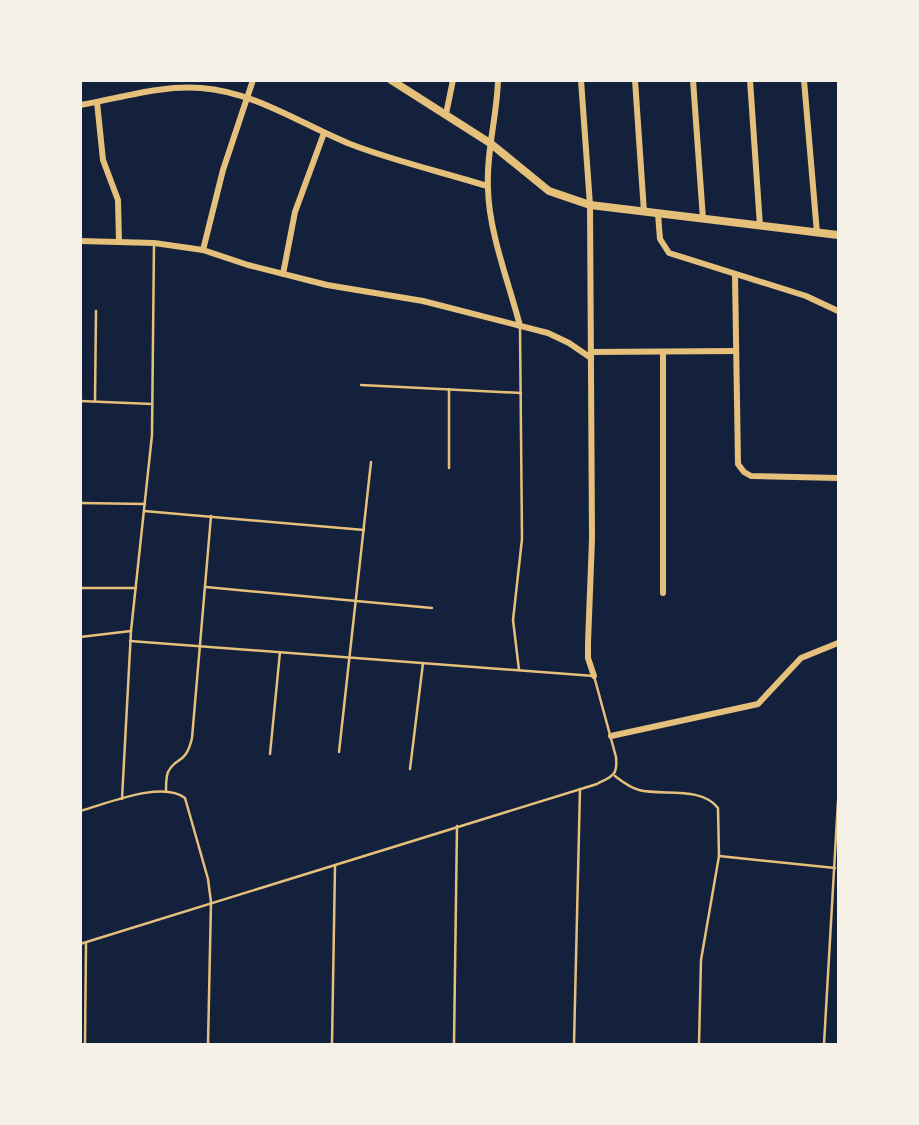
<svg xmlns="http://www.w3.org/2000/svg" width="919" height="1125" viewBox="0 0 919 1125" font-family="Commissioner,sans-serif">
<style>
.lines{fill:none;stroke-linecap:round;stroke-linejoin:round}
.service{stroke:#e5c07b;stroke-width:2.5}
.minor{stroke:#e5c07b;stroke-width:6}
.tertiary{stroke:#e5c07b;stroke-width:8}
</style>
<rect width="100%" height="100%" fill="#14213d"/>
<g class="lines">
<!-- service -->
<g class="service">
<path d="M 361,385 L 521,393"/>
<path d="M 80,401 L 152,404"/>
<path d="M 95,401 L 96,311"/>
<path d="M 449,468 L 449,389"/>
<path d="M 80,503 L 145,504"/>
<path d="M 144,511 L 364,530"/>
<path d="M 206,587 L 432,608"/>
<path d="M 80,588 L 136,588"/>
<path d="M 80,637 L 131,631"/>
<path d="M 519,670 L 513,620 L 522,539 L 520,326"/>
<path d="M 339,752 L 371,462"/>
<path d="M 270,754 L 280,652"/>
<path d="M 410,769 L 423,663"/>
<path d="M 615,776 C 623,782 629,787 639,790 C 663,796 701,786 718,808 L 719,856 L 701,960 L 699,1044"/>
<path d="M 166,791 C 166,785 166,777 168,772 C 175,757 186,765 192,738 L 211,516"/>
<path d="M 122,799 L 131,631 L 152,435 L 154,243"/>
<path d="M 80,811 C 106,804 162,780 185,798 L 208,879 L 211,902 L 208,1044"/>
<path d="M 719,856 L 835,868"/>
<path d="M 80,944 L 597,784 C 612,776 618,776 616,757 L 594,676 L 130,641"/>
<path d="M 85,1044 L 86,943"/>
<path d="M 332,1044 L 335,866"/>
<path d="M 454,1044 L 457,826"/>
<path d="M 574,1044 L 580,789"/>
<path d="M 824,1044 L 838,801"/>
</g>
<!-- minor -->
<g class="minor">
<path d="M 498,80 C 497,117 486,152 488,189 C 489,233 509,283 520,326"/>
<path d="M 581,80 L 590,205 L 592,539 L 588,643 L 588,658 L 594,676"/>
<path d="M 635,80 L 644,212"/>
<path d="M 693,80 L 703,219"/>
<path d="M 750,80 L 760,226"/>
<path d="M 804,80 L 817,233"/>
<path d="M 97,102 L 103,160 L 118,200 L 119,242"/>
<path d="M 80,105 C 121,98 160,85 201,88 C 255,92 301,124 350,144 C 394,161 442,172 487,186"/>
<path d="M 446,114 L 453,80"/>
<path d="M 658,214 L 660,239 L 669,253 L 806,296 L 838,311"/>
<path d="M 80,241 L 154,243 L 203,250 L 248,265 L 327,285 L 423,301 L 548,333 L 569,343 L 591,358"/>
<path d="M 203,250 L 223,170 L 253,80"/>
<path d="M 283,274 L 295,212 L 324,133"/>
<path d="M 735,275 L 738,464 L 744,472 L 751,476 L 838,478"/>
<path d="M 591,352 L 736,351"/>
<path d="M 663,352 L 663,593"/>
<path d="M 611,736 L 758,704 L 801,658 L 838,643"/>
</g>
<!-- tertiary -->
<path class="tertiary" d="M 391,80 L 490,143 L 549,191 L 590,205 L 838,235"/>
</g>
<!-- border -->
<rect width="919" height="1125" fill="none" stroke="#f6f1e7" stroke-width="164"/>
</svg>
